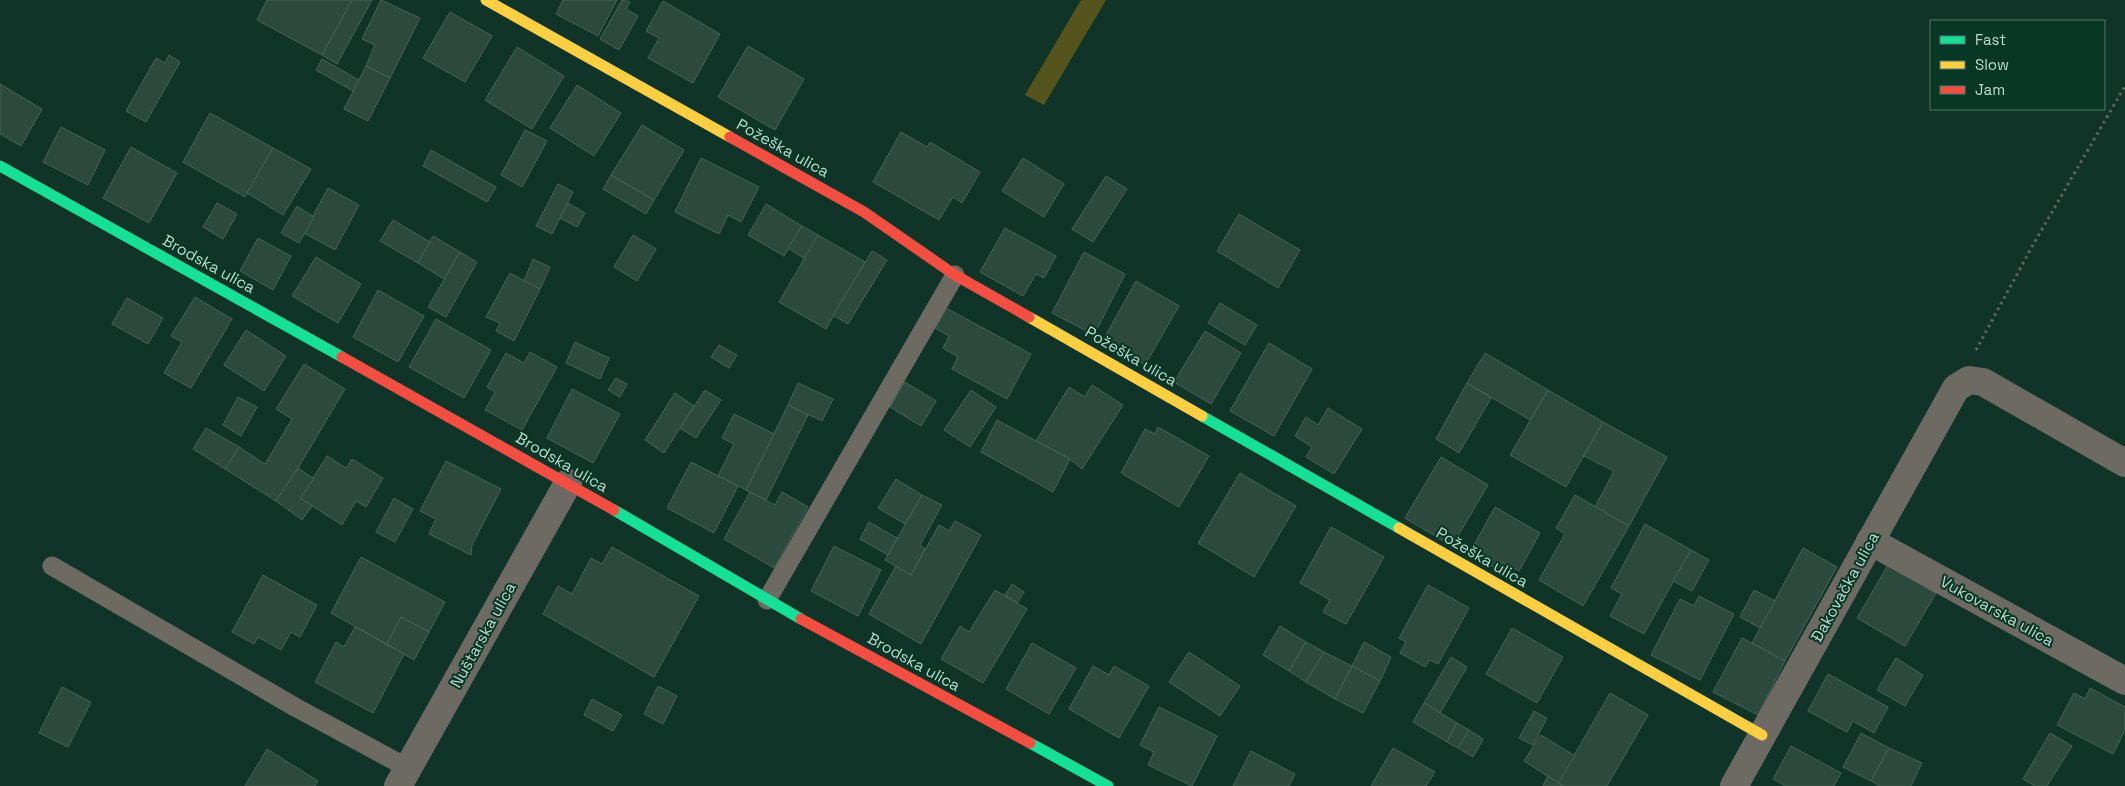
<svg xmlns="http://www.w3.org/2000/svg" width="2125" height="786" viewBox="0 0 2125 786" font-family="'Space Grotesk',sans-serif">
<style>
.green{fill:#55541c}
.building{fill:#2b4a3d;stroke:#476358}
.lines{fill:none;stroke-linecap:round;stroke-linejoin:round}
.path{stroke:#61665f;stroke-width:3;stroke-dasharray:2.5 4;stroke-linecap:butt}
.lane{stroke:#6d6963;stroke-width:19}
.street{stroke:#6d6963;stroke-width:28}
.fast{stroke:#16e098;stroke-width:11}
.slow{stroke:#ffcf43;stroke-width:11}
.jam{stroke:#f24e42;stroke-width:11}
.labels{text-anchor:middle;dominant-baseline:central;stroke-width:4;stroke-linejoin:round;paint-order:stroke}
.street-label{font-size:16px;fill:#bddacb;stroke:#093726}
</style>
<rect width="100%" height="100%" fill="#103528"/>
<!-- green -->
<path class="green" d="M 1081,0 L 1106,0 L 1044,105 L 1025,95 Z"/>
<!-- building -->
<g class="building">
<path d="M 267,0 L 352,0 L 322,55 L 257,20 Z"/>
<path d="M 352,0 L 372,0 L 337,64 L 322,55 Z"/>
<path d="M 381,0 L 420,18 L 390,78 L 366,66 L 375,45 L 362,39 Z"/>
<path d="M 563,0 L 617,0 L 598,36 L 556,14 Z"/>
<path d="M 622,0 L 630,2 L 626,9 L 638,16 L 619,50 L 600,39 Z"/>
<path d="M 663,1 L 720,34 L 693,83 L 648,58 L 659,38 L 646,31 Z"/>
<path d="M 450,12 L 492,36 L 465,82 L 423,58 Z"/>
<path d="M 748,46 L 804,79 L 775,130 L 718,97 Z"/>
<path d="M 517,47 L 564,76 L 532,129 L 485,100 Z"/>
<path d="M 169,55 L 180,62 L 146,122 L 126,111 L 156,58 L 165,63 Z"/>
<path d="M 322,59 L 359,80 L 353,91 L 316,70 Z"/>
<path d="M 366,66 L 390,78 L 368,121 L 344,109 Z"/>
<path d="M 0,84 L 42,109 L 21,146 L 0,134 Z"/>
<path d="M 577,85 L 621,113 L 594,156 L 550,128 Z"/>
<path d="M 210,113 L 273,148 L 245,197 L 183,162 Z"/>
<path d="M 642,125 L 684,150 L 654,200 L 611,175 Z"/>
<path d="M 61,127 L 105,150 L 88,185 L 43,162 Z"/>
<path d="M 525,130 L 547,141 L 522,187 L 501,175 Z"/>
<path d="M 901,132 L 927,147 L 930,142 L 980,172 L 962,203 L 953,197 L 939,220 L 873,182 Z"/>
<path d="M 131,147 L 177,173 L 149,223 L 103,198 Z"/>
<path d="M 273,148 L 311,169 L 283,215 L 247,193 Z"/>
<path d="M 431,150 L 496,187 L 487,202 L 423,166 Z"/>
<path d="M 701,158 L 759,187 L 741,222 L 728,215 L 719,234 L 675,212 Z"/>
<path d="M 1023,158 L 1064,184 L 1044,217 L 1002,191 Z"/>
<path d="M 611,175 L 654,200 L 646,214 L 603,189 Z"/>
<path d="M 1106,176 L 1127,189 L 1093,242 L 1072,229 Z"/>
<path d="M 558,184 L 573,192 L 552,234 L 536,226 Z"/>
<path d="M 328,188 L 359,205 L 335,250 L 304,233 Z"/>
<path d="M 217,203 L 237,214 L 223,239 L 203,227 Z"/>
<path d="M 568,203 L 585,213 L 577,227 L 560,218 Z"/>
<path d="M 766,204 L 802,226 L 784,256 L 748,235 Z"/>
<path d="M 297,206 L 314,217 L 299,243 L 281,233 Z"/>
<path d="M 1239,214 L 1300,250 L 1278,288 L 1217,251 Z"/>
<path d="M 393,220 L 430,242 L 418,263 L 380,241 Z"/>
<path d="M 802,226 L 818,235 L 805,259 L 788,248 Z"/>
<path d="M 1005,228 L 1056,256 L 1044,278 L 1036,274 L 1023,296 L 980,272 Z"/>
<path d="M 633,235 L 656,249 L 637,281 L 614,267 Z"/>
<path d="M 818,235 L 865,262 L 826,329 L 779,302 Z"/>
<path d="M 433,236 L 460,252 L 444,279 L 418,263 Z"/>
<path d="M 258,238 L 291,256 L 273,290 L 240,271 Z"/>
<path d="M 872,251 L 887,260 L 848,324 L 833,315 Z"/>
<path d="M 460,252 L 477,262 L 446,317 L 428,307 Z"/>
<path d="M 1084,252 L 1125,274 L 1094,335 L 1052,313 Z"/>
<path d="M 316,257 L 361,284 L 338,323 L 292,296 Z"/>
<path d="M 533,259 L 550,267 L 540,289 L 524,281 Z"/>
<path d="M 510,273 L 540,289 L 514,341 L 496,331 L 500,323 L 486,317 Z"/>
<path d="M 1136,281 L 1179,306 L 1145,365 L 1103,340 Z"/>
<path d="M 378,290 L 424,316 L 398,362 L 353,337 Z"/>
<path d="M 195,297 L 232,319 L 191,388 L 164,373 L 182,342 L 171,336 Z"/>
<path d="M 127,298 L 163,318 L 148,344 L 112,324 Z"/>
<path d="M 1220,303 L 1257,325 L 1245,345 L 1208,323 Z"/>
<path d="M 946,308 L 1031,354 L 1007,399 L 952,369 L 958,357 L 943,348 L 949,336 L 935,328 Z"/>
<path d="M 436,319 L 491,350 L 464,398 L 409,367 Z"/>
<path d="M 246,330 L 286,356 L 264,391 L 224,365 Z"/>
<path d="M 1205,331 L 1241,353 L 1211,404 L 1174,382 Z"/>
<path d="M 575,342 L 609,358 L 600,379 L 566,363 Z"/>
<path d="M 1269,343 L 1312,369 L 1274,436 L 1230,411 Z"/>
<path d="M 719,345 L 737,355 L 729,368 L 711,357 Z"/>
<path d="M 530,352 L 557,367 L 522,430 L 485,410 L 495,392 L 487,387 L 506,353 L 524,363 Z"/>
<path d="M 1485,353 L 1548,390 L 1530,420 L 1467,383 Z"/>
<path d="M 304,364 L 345,389 L 298,468 L 276,501 L 225,469 L 239,447 L 265,464 L 292,419 L 276,409 Z"/>
<path d="M 616,378 L 627,384 L 620,397 L 608,390 Z"/>
<path d="M 905,382 L 936,401 L 921,426 L 890,407 Z"/>
<path d="M 798,383 L 833,399 L 822,421 L 788,405 Z"/>
<path d="M 1467,383 L 1491,398 L 1459,453 L 1436,439 Z"/>
<path d="M 1092,385 L 1123,405 L 1082,469 L 1070,459 L 1036,441 L 1069,387 L 1085,397 Z"/>
<path d="M 572,389 L 620,414 L 593,463 L 547,438 Z"/>
<path d="M 705,390 L 721,400 L 696,438 L 680,428 Z"/>
<path d="M 971,390 L 996,407 L 970,447 L 944,430 Z"/>
<path d="M 1548,390 L 1603,422 L 1566,487 L 1510,455 Z"/>
<path d="M 675,393 L 694,406 L 664,453 L 645,440 Z"/>
<path d="M 238,397 L 257,407 L 241,436 L 223,425 Z"/>
<path d="M 788,405 L 808,415 L 766,500 L 746,490 Z"/>
<path d="M 1328,408 L 1362,429 L 1334,474 L 1306,457 L 1312,447 L 1295,436 L 1306,417 L 1318,425 Z"/>
<path d="M 734,414 L 774,434 L 746,490 L 718,476 L 734,444 L 722,438 Z"/>
<path d="M 997,420 L 1070,459 L 1053,492 L 981,452 Z"/>
<path d="M 1603,422 L 1667,457 L 1629,526 L 1595,507 L 1614,471 L 1584,456 Z"/>
<path d="M 1158,427 L 1209,456 L 1179,507 L 1121,473 L 1145,429 L 1155,434 Z"/>
<path d="M 206,428 L 239,447 L 225,469 L 193,449 Z"/>
<path d="M 327,456 L 346,468 L 352,459 L 383,478 L 366,507 L 356,501 L 342,525 L 300,498 Z"/>
<path d="M 1441,457 L 1488,485 L 1452,546 L 1405,518 Z"/>
<path d="M 446,461 L 501,489 L 472,545 L 471,555 L 429,534 L 436,519 L 420,511 Z"/>
<path d="M 691,462 L 738,486 L 714,533 L 667,508 Z"/>
<path d="M 298,468 L 314,479 L 300,498 L 312,506 L 302,520 L 276,501 Z"/>
<path d="M 1240,473 L 1296,506 L 1254,577 L 1198,543 Z"/>
<path d="M 896,479 L 922,495 L 905,524 L 878,508 Z"/>
<path d="M 750,492 L 775,505 L 782,492 L 808,507 L 774,568 L 724,539 Z"/>
<path d="M 922,495 L 942,505 L 920,545 L 925,549 L 911,575 L 885,560 Z"/>
<path d="M 1575,495 L 1629,526 L 1583,606 L 1539,580 L 1565,534 L 1556,528 Z"/>
<path d="M 394,498 L 413,509 L 395,542 L 376,532 Z"/>
<path d="M 1495,507 L 1540,533 L 1519,571 L 1503,563 L 1499,570 L 1469,554 Z"/>
<path d="M 955,521 L 981,535 L 921,644 L 869,614 L 896,566 L 911,575 L 939,525 L 949,531 Z"/>
<path d="M 869,522 L 897,538 L 888,555 L 860,539 Z"/>
<path d="M 1645,524 L 1691,550 L 1644,634 L 1610,616 L 1622,594 L 1611,588 Z"/>
<path d="M 1331,527 L 1384,557 L 1346,624 L 1323,612 L 1330,600 L 1300,583 Z"/>
<path d="M 834,546 L 881,570 L 858,616 L 811,591 Z"/>
<path d="M 612,547 L 699,596 L 654,677 L 543,614 L 558,586 L 572,594 L 591,558 L 602,564 Z"/>
<path d="M 1803,548 L 1837,567 L 1785,661 L 1752,643 Z"/>
<path d="M 1691,550 L 1709,560 L 1692,591 L 1673,581 Z"/>
<path d="M 361,557 L 445,602 L 429,632 L 401,617 L 387,644 L 331,613 Z"/>
<path d="M 1888,565 L 1936,593 L 1905,646 L 1857,618 Z"/>
<path d="M 263,575 L 317,605 L 300,637 L 291,632 L 281,650 L 258,637 L 254,644 L 232,632 Z"/>
<path d="M 1012,584 L 1024,592 L 1017,603 L 1005,595 Z"/>
<path d="M 1428,585 L 1469,608 L 1438,664 L 1430,660 L 1425,667 L 1400,653 L 1406,642 L 1399,638 Z"/>
<path d="M 995,590 L 1027,609 L 983,683 L 941,659 L 960,626 L 969,632 Z"/>
<path d="M 1754,590 L 1775,601 L 1760,628 L 1740,617 Z"/>
<path d="M 1699,596 L 1734,614 L 1700,680 L 1651,655 L 1680,599 L 1694,606 Z"/>
<path d="M 401,617 L 429,632 L 414,660 L 387,644 Z"/>
<path d="M 1280,626 L 1306,642 L 1289,671 L 1263,655 Z"/>
<path d="M 355,627 L 404,654 L 373,713 L 315,682 L 336,642 L 344,647 Z"/>
<path d="M 1512,628 L 1563,657 L 1537,703 L 1486,674 Z"/>
<path d="M 1742,638 L 1785,661 L 1758,715 L 1713,692 Z"/>
<path d="M 1306,642 L 1324,652 L 1306,682 L 1289,671 Z"/>
<path d="M 1364,642 L 1391,657 L 1380,681 L 1352,666 Z"/>
<path d="M 1032,643 L 1076,668 L 1049,714 L 1006,689 Z"/>
<path d="M 1189,652 L 1240,686 L 1220,716 L 1169,682 Z"/>
<path d="M 1324,652 L 1352,666 L 1335,699 L 1306,682 Z"/>
<path d="M 1451,657 L 1467,667 L 1440,713 L 1424,703 Z"/>
<path d="M 1896,658 L 1923,675 L 1905,706 L 1877,690 Z"/>
<path d="M 1093,666 L 1109,675 L 1114,666 L 1149,686 L 1119,738 L 1069,709 Z"/>
<path d="M 1352,666 L 1380,681 L 1363,713 L 1335,699 Z"/>
<path d="M 1828,674 L 1888,707 L 1874,733 L 1853,721 L 1847,732 L 1808,711 Z"/>
<path d="M 658,686 L 677,696 L 663,724 L 644,714 Z"/>
<path d="M 62,687 L 91,702 L 68,747 L 39,733 Z"/>
<path d="M 2090,688 L 2125,707 L 2125,730 L 2113,754 L 2057,725 L 2074,693 L 2085,699 Z"/>
<path d="M 1610,693 L 1648,715 L 1607,786 L 1564,786 L 1558,783 Z"/>
<path d="M 592,699 L 622,715 L 613,731 L 584,715 Z"/>
<path d="M 1424,703 L 1457,723 L 1447,742 L 1413,722 Z"/>
<path d="M 1159,707 L 1217,736 L 1192,786 L 1148,765 L 1154,752 L 1140,745 Z"/>
<path d="M 1534,711 L 1547,718 L 1533,745 L 1519,738 Z"/>
<path d="M 1457,723 L 1469,730 L 1458,748 L 1447,742 Z"/>
<path d="M 1469,730 L 1483,739 L 1473,757 L 1458,748 Z"/>
<path d="M 1861,733 L 1889,748 L 1871,781 L 1843,767 Z"/>
<path d="M 2050,733 L 2072,746 L 2047,786 L 2035,786 L 2023,779 Z"/>
<path d="M 1541,735 L 1575,756 L 1558,783 L 1524,761 Z"/>
<path d="M 1791,746 L 1841,773 L 1834,786 L 1786,786 L 1773,779 Z"/>
<path d="M 1393,748 L 1435,772 L 1426,786 L 1371,786 Z"/>
<path d="M 1889,748 L 1922,763 L 1911,786 L 1880,786 L 1871,781 Z"/>
<path d="M 267,749 L 318,781 L 315,786 L 245,786 Z"/>
<path d="M 1251,751 L 1295,774 L 1289,786 L 1233,786 Z"/>
<path d="M 1548,776 L 1558,783 L 1564,786 L 1543,786 Z"/>
</g>
<g class="lines">
<!-- path -->
<path class="path" d="M 1976,350 L 2034,243 L 2125,86"/>
<!-- lane -->
<g class="lane">
<path d="M 52,566 L 295,707 L 408,768"/>
<path d="M 767,600 L 955,275"/>
</g>
<!-- street -->
<g class="street">
<path d="M 1870,541 L 2125,681"/>
<path d="M 398,786 L 568,483"/>
<path d="M 1734,786 L 1956,388 L 1969,380 L 1983,382 L 2125,463"/>
</g>
<!-- fast -->
<g class="fast">
<path d="M 0,166 L 342,357"/>
<path d="M 1202,416 L 1399,528"/>
<path d="M 614,510 L 801,619"/>
<path d="M 1030,743 L 1108,786"/>
</g>
<!-- slow -->
<g class="slow">
<path d="M 486,0 L 730,137"/>
<path d="M 1029,317 L 1202,416"/>
<path d="M 1399,528 L 1762,735"/>
</g>
<!-- jam -->
<g class="jam">
<path d="M 730,137 L 864,212 L 955,275 L 1029,317"/>
<path d="M 342,357 L 614,510"/>
<path d="M 801,619 L 1030,743"/>
</g>
</g>
<g class="labels">
<!-- street labels -->
<g class="street-label">
<text transform="translate(783 148) rotate(29)">Požeška ulica</text>
<text transform="translate(209 264) rotate(29)">Brodska ulica</text>
<text transform="translate(1131 356) rotate(30)">Požeška ulica</text>
<text transform="translate(562 462) rotate(30)">Brodska ulica</text>
<text transform="translate(1482 557) rotate(30)">Požeška ulica</text>
<text transform="translate(1845 587) rotate(-61)">Đakovačka ulica</text>
<text transform="translate(1997 611) rotate(29)">Vukovarska ulica</text>
<text transform="translate(483 635) rotate(-61)">Nuštarska ulica</text>
<text transform="translate(914 662) rotate(29)">Brodska ulica</text>
</g>
</g>
<!-- legend -->
<rect x="1930" y="20" width="175" height="90" fill="#093726" stroke="#517868"/>
<rect x="1940" y="36" width="25" height="8" fill="#16e098" stroke="#517868"/>
<text x="1975" y="45" font-size="15" fill="#bddacb">Fast</text>
<rect x="1940" y="61" width="25" height="8" fill="#ffcf43" stroke="#517868"/>
<text x="1975" y="70" font-size="15" fill="#bddacb">Slow</text>
<rect x="1940" y="86" width="25" height="8" fill="#f24e42" stroke="#517868"/>
<text x="1975" y="95" font-size="15" fill="#bddacb">Jam</text>
</svg>
